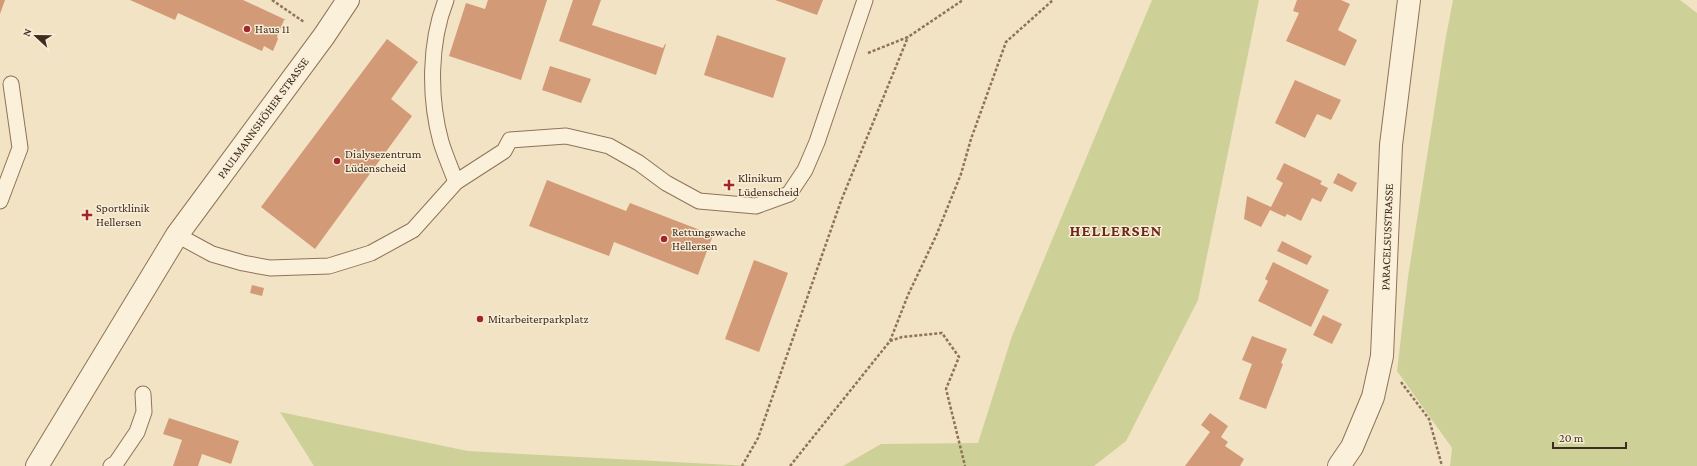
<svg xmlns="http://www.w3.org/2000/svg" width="1697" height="466" viewBox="0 0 1697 466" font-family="'Crimson Pro',serif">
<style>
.green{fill:#cdd198}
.building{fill:#d39a78}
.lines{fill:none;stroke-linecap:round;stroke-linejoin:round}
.lane-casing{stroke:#8f7359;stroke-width:17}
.street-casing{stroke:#8f7359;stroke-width:24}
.path{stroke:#8f7359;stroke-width:2.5;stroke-dasharray:3 2;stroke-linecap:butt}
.lane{stroke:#fbf0da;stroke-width:15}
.street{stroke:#fbf0da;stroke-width:22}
.poi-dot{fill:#a3242a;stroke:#f8edd6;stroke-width:1.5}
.labels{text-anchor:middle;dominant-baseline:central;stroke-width:3;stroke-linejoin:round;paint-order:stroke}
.poi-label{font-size:12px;fill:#3e2c1e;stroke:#f8edd6;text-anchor:start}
.street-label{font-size:12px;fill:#3e2c1e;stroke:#f8edd6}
.district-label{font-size:16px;font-weight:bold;letter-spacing:1px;fill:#6e281a;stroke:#f8edd6}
</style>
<rect width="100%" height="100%" fill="#f2e3c5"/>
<!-- green -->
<g class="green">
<path d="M 1152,0 L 1259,0 L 1198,300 L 1126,441 L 1094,466 L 843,466 L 881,444 L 978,443 L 1012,336 Z"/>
<path d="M 1453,0 L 1680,0 L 1697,13 L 1697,466 L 1450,466 L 1452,448 L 1397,371 L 1408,277 L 1445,42 Z"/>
<path d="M 280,412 L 468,451 L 750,466 L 314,466 Z"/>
</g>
<!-- building -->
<g class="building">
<path d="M 0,0 L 5,0 L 0,14 Z"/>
<path d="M 130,0 L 243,0 L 286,20 L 284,20 L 277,37 L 278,39 L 273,51 L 264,46 L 262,51 L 178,13 L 175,20 Z"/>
<path d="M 488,0 L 547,0 L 521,80 L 449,56 L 466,3 L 485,9 Z"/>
<path d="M 573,0 L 601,0 L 592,25 L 663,48 L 665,44 L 666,44 L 656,75 L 559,41 Z"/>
<path d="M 775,0 L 823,0 L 817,15 Z"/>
<path d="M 1297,0 L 1341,0 L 1350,4 L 1338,30 L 1357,40 L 1345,66 L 1286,41 L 1299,13 L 1293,11 Z"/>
<path d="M 717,35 L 786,58 L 773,98 L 704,75 Z"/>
<path d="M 387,39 L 418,62 L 391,99 L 412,116 L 315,249 L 261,207 Z"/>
<path d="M 550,66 L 591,79 L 581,103 L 542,90 Z"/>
<path d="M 1295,80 L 1341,100 L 1331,120 L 1317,114 L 1305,138 L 1275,123 Z"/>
<path d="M 1284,163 L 1322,181 L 1320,184 L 1328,188 L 1321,202 L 1312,198 L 1301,221 L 1287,214 L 1285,217 L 1270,210 L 1261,227 L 1244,219 L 1247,196 L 1271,207 L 1283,183 L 1276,179 Z"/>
<path d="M 1338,173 L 1357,183 L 1352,192 L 1333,183 Z"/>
<path d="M 547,180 L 626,211 L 630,203 L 713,235 L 698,275 L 614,242 L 609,256 L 529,226 Z"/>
<path d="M 1282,241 L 1312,256 L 1307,265 L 1277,251 Z"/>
<path d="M 754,260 L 788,273 L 759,352 L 725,339 Z"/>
<path d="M 1273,262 L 1329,290 L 1311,327 L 1258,301 L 1268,281 L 1265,279 Z"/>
<path d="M 252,285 L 264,288 L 262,296 L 250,293 Z"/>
<path d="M 1323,315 L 1342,324 L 1332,344 L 1313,335 Z"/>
<path d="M 1252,336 L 1287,349 L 1281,363 L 1283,364 L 1266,409 L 1239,399 L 1252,364 L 1242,360 Z"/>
<path d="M 1210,413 L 1228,426 L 1221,437 L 1228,442 L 1225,446 L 1244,459 L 1240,466 L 1185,466 L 1210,432 L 1201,425 Z"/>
<path d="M 169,418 L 239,441 L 231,464 L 202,454 L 198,466 L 173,466 L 182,440 L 163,434 Z"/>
</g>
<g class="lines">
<defs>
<g id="lane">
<path d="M 446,0 C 429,43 429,98 441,142 C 445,155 451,169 456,182"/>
<path d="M 0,201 L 20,148 L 11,84"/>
<path d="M 177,235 L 212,254 L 243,263 L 270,268 L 329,266 L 371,253 L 413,230 L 456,182 L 504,151 L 510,140 L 566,136 L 609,146 L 639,163 L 666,183 L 699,201 L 756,206 L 789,194 L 805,170 L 817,142 L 865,0"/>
<path d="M 111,466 L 116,463 L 137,432 L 144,412 L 143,394"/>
</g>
<g id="street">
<path d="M 37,466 L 177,235 L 324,36 L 348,0"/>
<path d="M 1339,466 L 1352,447 L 1373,397 L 1382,356 L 1391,145 L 1409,0"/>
</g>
</defs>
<!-- lane casing -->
<use href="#lane" class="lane-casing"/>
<!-- street casing -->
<use href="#street" class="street-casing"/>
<!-- path -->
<g class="path">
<path d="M 272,0 L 304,22"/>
<path d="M 868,53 L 908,37 L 963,0"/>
<path d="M 890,341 L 902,337 L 942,333 L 959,357 L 946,389 L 965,466"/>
<path d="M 1401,382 L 1429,419 L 1442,466"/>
<path d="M 742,466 L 758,438 L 841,201 L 908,37"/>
<path d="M 790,466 L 890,341 L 908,295 L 936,236 L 961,174 L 971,139 L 1006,42 L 1053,0"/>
</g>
<!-- lane -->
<use href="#lane" class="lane"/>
<!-- street -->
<use href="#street" class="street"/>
</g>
<!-- markers -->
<g class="poi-dot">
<circle cx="247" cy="29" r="4"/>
<circle cx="337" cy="161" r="4"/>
<path d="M727 179h4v4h4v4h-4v4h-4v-4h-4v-4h4z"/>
<path d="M85 209h4v4h4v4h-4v4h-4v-4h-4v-4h4z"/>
<circle cx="664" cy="239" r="4"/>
<circle cx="480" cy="319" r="4"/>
</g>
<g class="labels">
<!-- poi labels -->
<g class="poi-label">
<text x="255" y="29">Haus 11</text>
<text x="345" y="154">Dialysezentrum<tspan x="345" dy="14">Lüdenscheid</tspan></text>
<text x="738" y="178">Klinikum<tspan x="738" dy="14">Lüdenscheid</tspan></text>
<text x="96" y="208">Sportklinik<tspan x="96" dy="14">Hellersen</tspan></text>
<text x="672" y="232">Rettungswache<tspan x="672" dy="14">Hellersen</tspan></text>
<text x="488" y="319">Mitarbeiterparkplatz</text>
</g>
<!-- street labels -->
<g class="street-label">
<text transform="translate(263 118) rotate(-54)">PAULMANNSHÖHER STRASSE</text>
<text transform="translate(1387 237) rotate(-88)">PARACELSUSSTRASSE</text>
</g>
<!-- district labels -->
<g class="district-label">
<text x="1116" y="230">HELLERSEN</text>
</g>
</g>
<!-- north arrow -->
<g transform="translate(36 36) rotate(292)" stroke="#f8edd6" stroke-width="3" paint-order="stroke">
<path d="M0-3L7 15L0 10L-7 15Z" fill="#3e2c1e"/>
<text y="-6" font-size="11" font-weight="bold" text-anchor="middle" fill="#3e2c1e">N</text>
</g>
<!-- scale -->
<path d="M1553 442v6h73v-6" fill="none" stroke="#3e2c1e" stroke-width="2"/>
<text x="1559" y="442" font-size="12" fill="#3e2c1e" stroke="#f8edd6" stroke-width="3" paint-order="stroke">20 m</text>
</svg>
